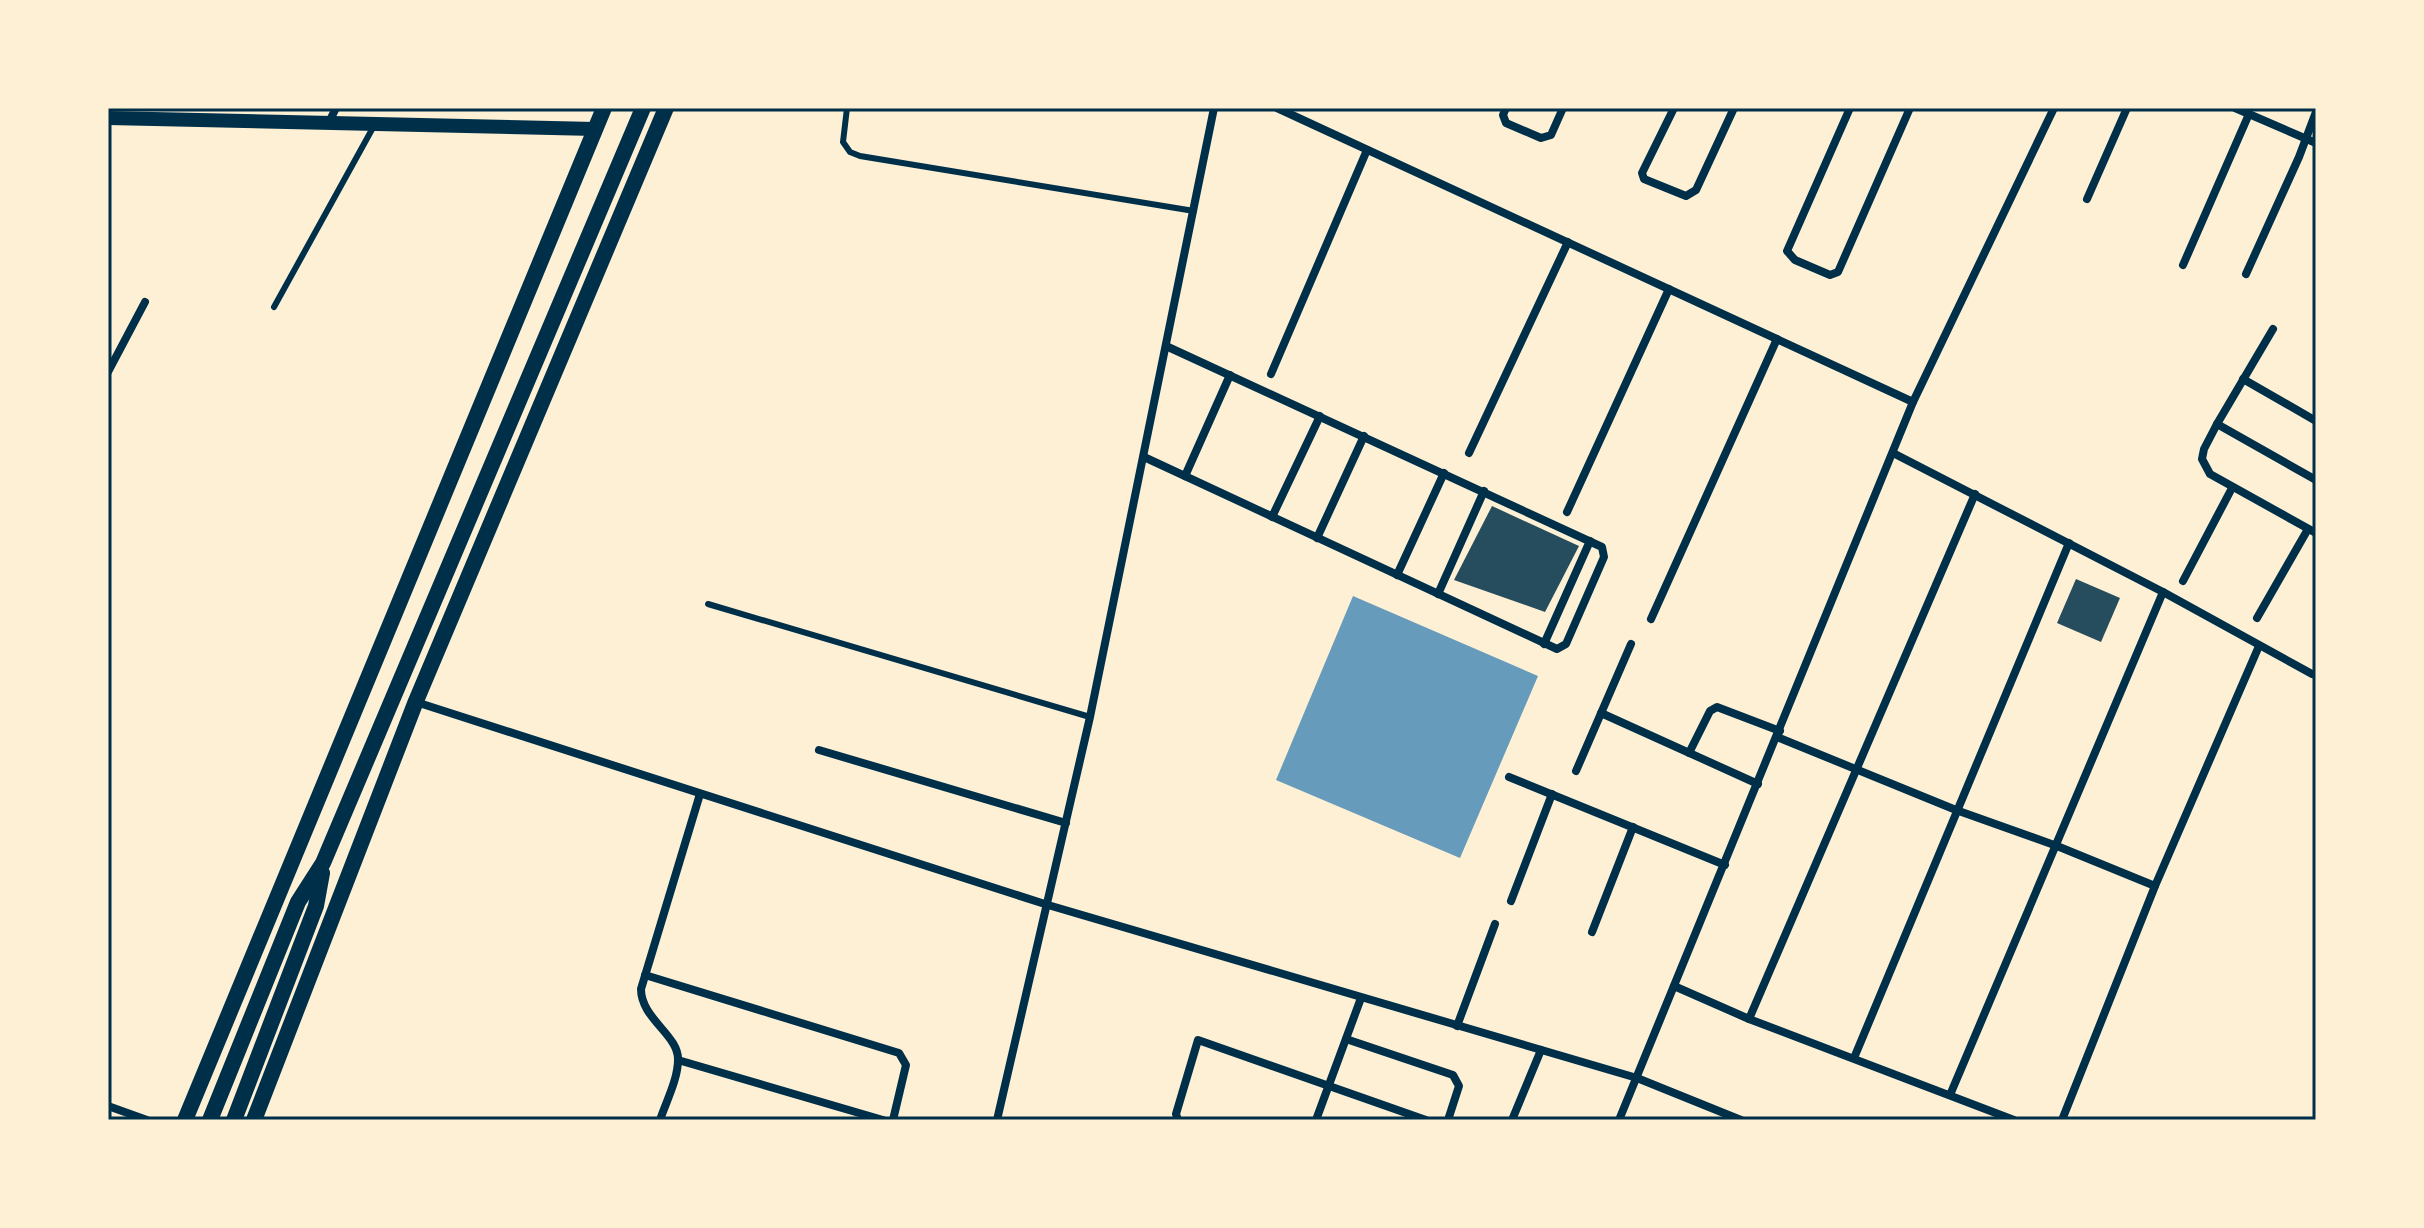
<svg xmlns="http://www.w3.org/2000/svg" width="2424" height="1228" viewBox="0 0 2424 1228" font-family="'Fira Sans Condensed',sans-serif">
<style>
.water{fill:#669bbc}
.building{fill:#264d5e}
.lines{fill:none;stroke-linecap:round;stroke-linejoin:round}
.service{stroke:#003049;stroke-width:6}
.minor{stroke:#003049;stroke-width:8}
.tertiary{stroke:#003049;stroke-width:14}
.secondary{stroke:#003049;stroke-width:16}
.neatline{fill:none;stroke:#003049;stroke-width:3}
</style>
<rect width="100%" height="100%" fill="#fdf0d5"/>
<!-- water -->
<path class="water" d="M 1353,596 L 1538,676 L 1460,858 L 1276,780 Z"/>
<!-- building -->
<g class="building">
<path d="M 1492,506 L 1579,546 L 1545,612 L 1454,580 Z"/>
<path d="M 2076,579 L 2120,598 L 2101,642 L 2057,623 Z"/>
</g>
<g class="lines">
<!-- service -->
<g class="service">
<path d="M 847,108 L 843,142 L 850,152 L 860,156 L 1194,211"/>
<path d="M 274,307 L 375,124"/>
<path d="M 708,604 L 1090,717"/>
</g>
<!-- minor -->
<g class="minor">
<path d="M 1277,108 L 1913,402"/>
<path d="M 1506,108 L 1503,115 L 1506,123 L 1541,138 L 1551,135 L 1563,108"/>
<path d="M 1674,108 L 1642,173 L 1644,179 L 1686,196 L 1696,190 L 1734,108"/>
<path d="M 1850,108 L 1787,251 L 1795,260 L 1830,275 L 1838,272 L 1910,108"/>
<path d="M 2235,108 L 2316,143"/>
<path d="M 329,122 L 336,108"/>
<path d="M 2087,199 L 2127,108"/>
<path d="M 2183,265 L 2249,114"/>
<path d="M 2246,274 L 2299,157 L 2316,112"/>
<path d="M 2273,329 L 2217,424 L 2204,449 L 2202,459 L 2210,474 L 2316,533"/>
<path d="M 108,372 L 145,302"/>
<path d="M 1271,374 L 1367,150"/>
<path d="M 2243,379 L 2316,421"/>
<path d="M 2217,424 L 2316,480"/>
<path d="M 1469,453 L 1568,242"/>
<path d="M 1893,453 L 2163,592 L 2312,674"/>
<path d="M 1144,457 L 1557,649 L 1566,644 L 1604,557 L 1602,547 L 1166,346"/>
<path d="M 1185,476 L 1230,375"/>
<path d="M 1567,512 L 1669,289"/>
<path d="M 1272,517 L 1320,416"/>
<path d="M 1317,538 L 1364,436"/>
<path d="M 1397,575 L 1444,473"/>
<path d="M 2183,581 L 2232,488"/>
<path d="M 1438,594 L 1484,491"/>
<path d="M 2257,618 L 2308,529"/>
<path d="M 1651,619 L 1777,339"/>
<path d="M 1544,644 L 1590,541"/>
<path d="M 416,702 L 1048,905 L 1637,1078 L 1741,1120"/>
<path d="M 1601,713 L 1758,784"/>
<path d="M 1777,737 L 1956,810 L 2057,846 L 2155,886"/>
<path d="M 819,750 L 1066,823"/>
<path d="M 1689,753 L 1710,711 L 1717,707 L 1780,731"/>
<path d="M 1576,771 L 1631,644"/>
<path d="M 1509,777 L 1725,865"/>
<path d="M 1511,901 L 1552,794"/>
<path d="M 1592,932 L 1633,827"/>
<path d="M 645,975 L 899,1053 L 906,1065 L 893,1120"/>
<path d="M 1674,986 L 1749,1019 L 2014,1120"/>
<path d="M 1749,1019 L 1975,494"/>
<path d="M 1457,1026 L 1495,924"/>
<path d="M 1346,1039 L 1453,1075 L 1459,1086 L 1448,1120"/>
<path d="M 1854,1058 L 2069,543"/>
<path d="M 678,1060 L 883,1120"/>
<path d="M 1950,1095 L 2163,592"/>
<path d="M 108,1106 L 147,1120"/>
<path d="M 660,1120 C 666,1102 678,1079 678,1060 C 679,1035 641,1019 641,989 L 700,794"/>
<path d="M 997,1120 L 1090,717 L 1214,108"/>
<path d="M 1178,1120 L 1176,1114 L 1198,1040 L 1426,1120"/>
<path d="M 1316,1120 L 1361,998"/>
<path d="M 1512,1120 L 1541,1050"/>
<path d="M 1619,1120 L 1913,402 L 2054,108"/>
<path d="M 2062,1120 L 2155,886 L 2259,646"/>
</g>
<!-- tertiary -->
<path class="tertiary" d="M 108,118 L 595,129"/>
<!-- secondary -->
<g class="secondary">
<path d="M 185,1120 L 604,108"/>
<path d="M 210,1120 L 298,902 L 323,863 L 643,108"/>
<path d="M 234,1120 L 316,906 L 322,873"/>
<path d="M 254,1120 L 416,701 L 666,108"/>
</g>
</g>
<!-- border -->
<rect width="2424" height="1228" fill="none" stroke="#fdf0d5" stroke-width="220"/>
<rect x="110" y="110" width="2204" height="1008" class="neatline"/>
</svg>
